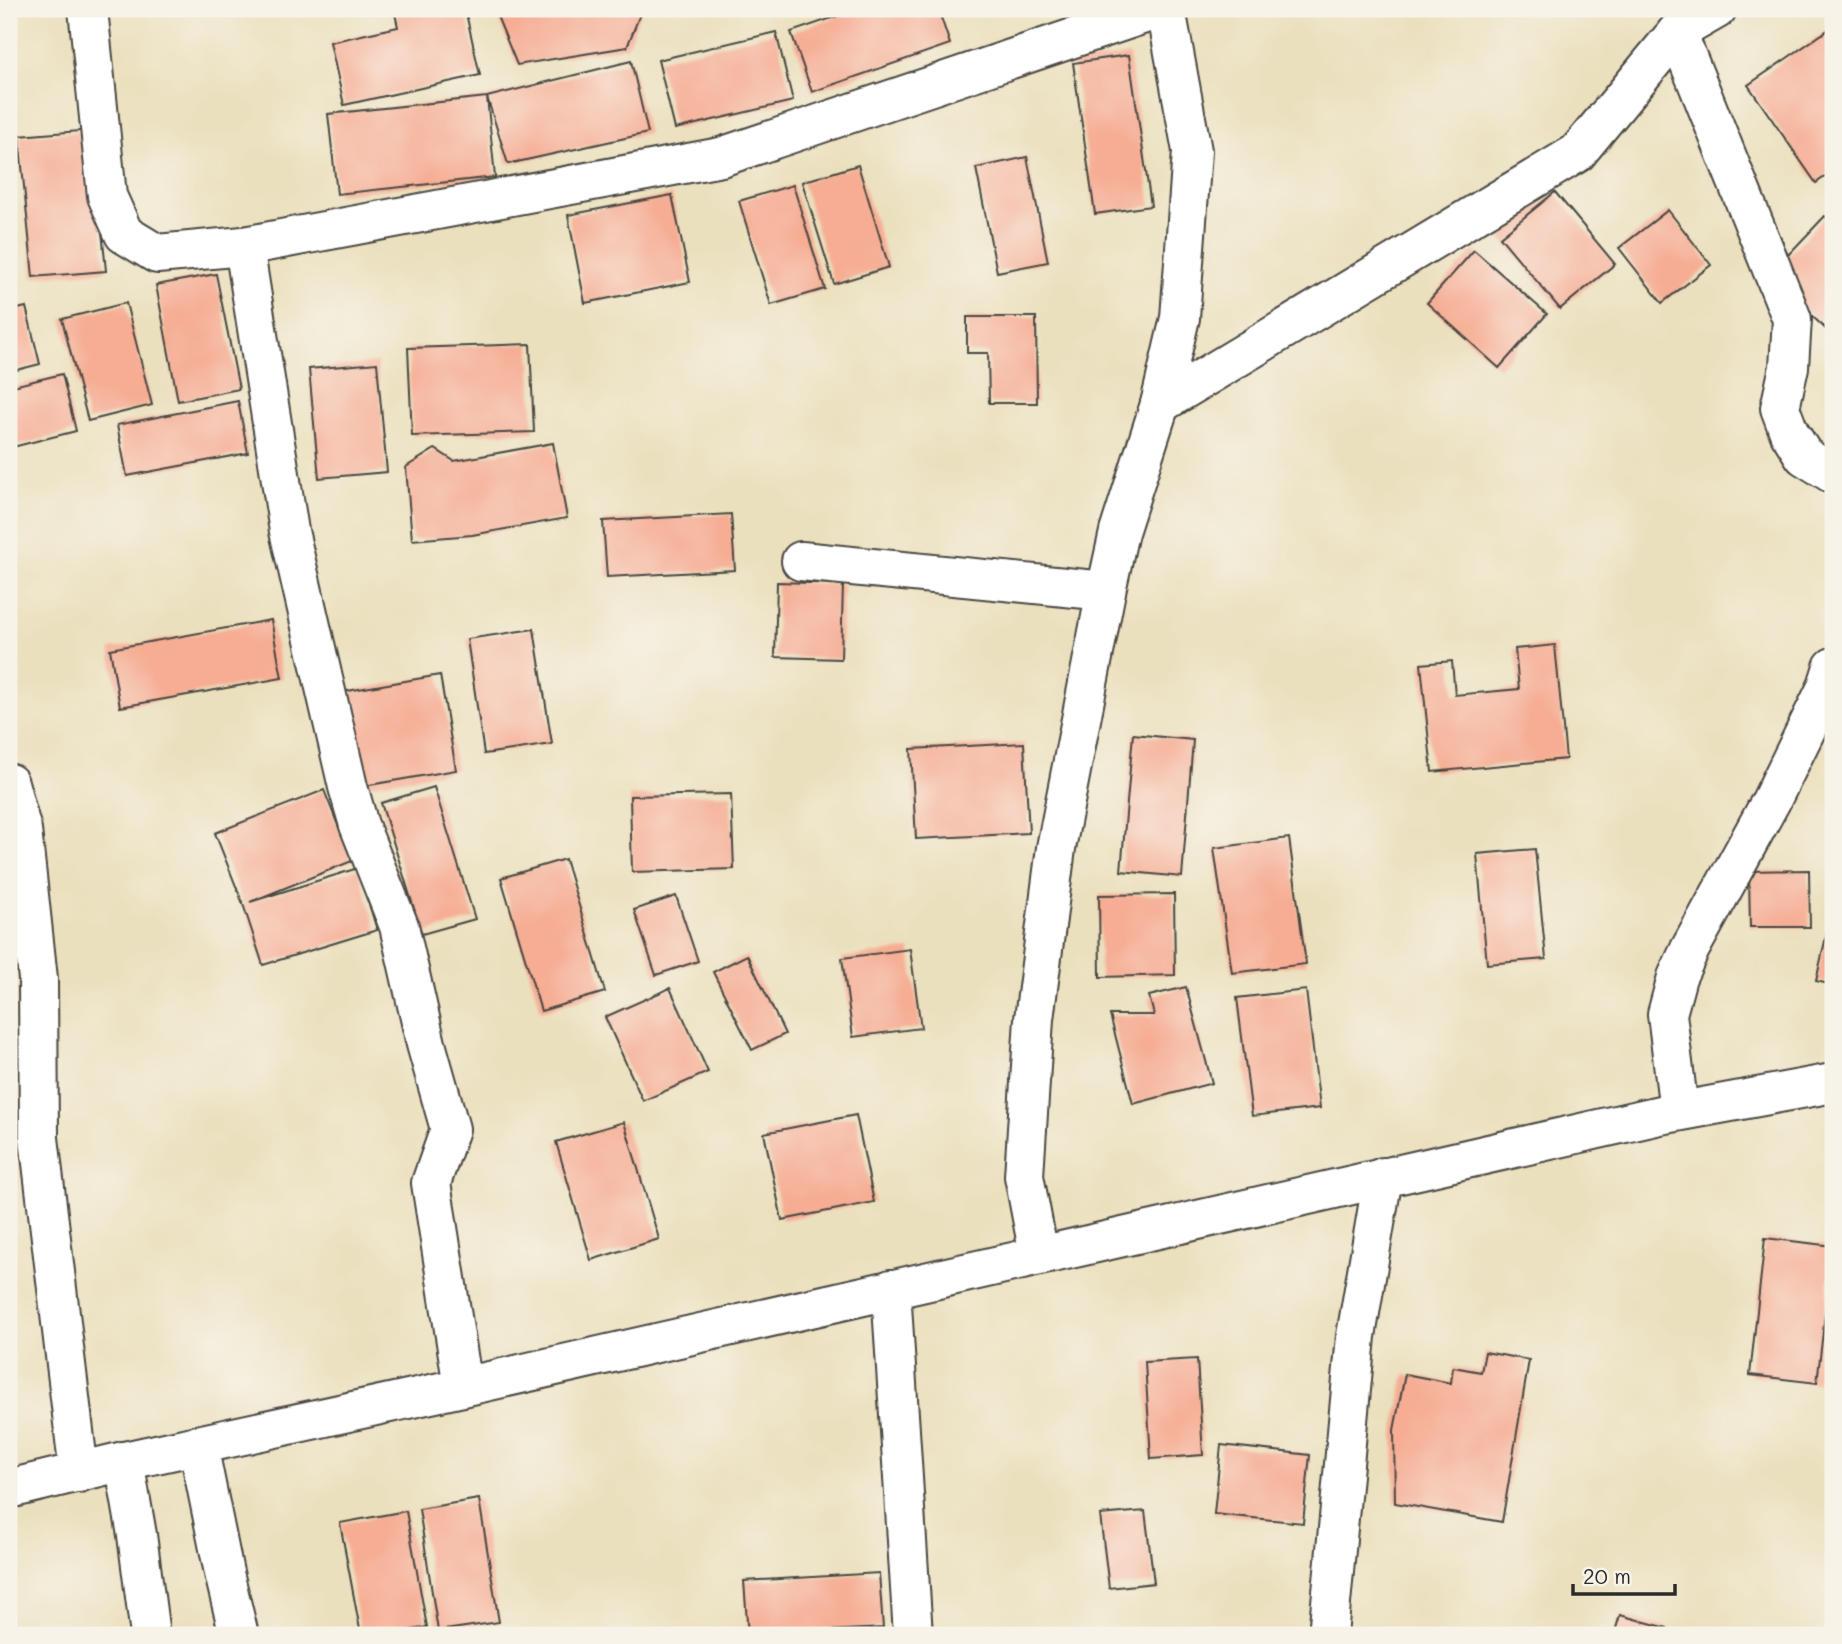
<svg xmlns="http://www.w3.org/2000/svg" width="1842" height="1644" viewBox="0 0 1842 1644" font-family="Mali,sans-serif">
<style>
.building{fill:#f6ad94}
.lines{fill:none;stroke-linecap:round;stroke-linejoin:round}
.minor-casing{stroke:#484641;stroke-width:42}
.major-casing{stroke:#484641;stroke-width:42}
.minor{stroke:#fff;stroke-width:38}
.major{stroke:#fff;stroke-width:38}
</style>
<rect width="100%" height="100%" fill="#f7f3e8"/>
<filter id="ink" filterUnits="userSpaceOnUse"><feTurbulence type="fractalNoise" baseFrequency=".0143" numOctaves="2"/><feDisplacementMap in="SourceGraphic" scale="14" xChannelSelector="R" yChannelSelector="G"/><feConvolveMatrix kernelMatrix="1 2 1 2 8 2 1 2 1" color-interpolation-filters="sRGB"/></filter>
<filter id="wash" filterUnits="userSpaceOnUse"><feTurbulence type="fractalNoise" baseFrequency=".00686" numOctaves="4" result="noise"/><feDisplacementMap in="SourceGraphic" scale="28" xChannelSelector="R" yChannelSelector="G"/><feGaussianBlur stdDeviation="1.57" result="paint"/><feColorMatrix in="noise" values="0 0 0 0 0 0 0 0 0 0 0 0 0 0 0 0 0 1.4 0 .05"/><feComposite in="paint" operator="in"/></filter>
<g filter="url(#wash)">
<rect width="100%" height="100%" fill="#ebe0be"/>
<g id="blocks">
<!-- building -->
<g class="building">
<path d="M 394,9 L 465,9 L 480,75 L 344,105 L 330,42 L 398,27 Z"/>
<path d="M 501,9 L 642,9 L 627,47 L 517,65 L 497,16 Z"/>
<path d="M 858,9 L 938,9 L 950,44 L 812,92 L 791,32 Z"/>
<path d="M 1828,30 L 1833,37 L 1833,171 L 1816,183 L 1748,85 Z"/>
<path d="M 776,32 L 793,101 L 675,129 L 658,60 Z"/>
<path d="M 1129,55 L 1151,206 L 1095,214 L 1073,63 Z"/>
<path d="M 631,61 L 648,133 L 508,164 L 487,97 L 495,177 L 337,194 L 328,114 L 487,97 Z"/>
<path d="M 92,130 L 106,271 L 33,277 L 19,136 Z"/>
<path d="M 1027,157 L 1048,262 L 997,272 L 976,168 Z"/>
<path d="M 858,165 L 889,267 L 834,284 L 802,182 Z"/>
<path d="M 793,185 L 825,289 L 771,305 L 739,201 Z"/>
<path d="M 1555,192 L 1615,264 L 1560,309 L 1500,237 Z"/>
<path d="M 672,195 L 690,282 L 585,303 L 568,215 Z"/>
<path d="M 1668,210 L 1711,265 L 1662,303 L 1619,248 Z"/>
<path d="M 1825,216 L 1833,224 L 1833,332 L 1831,334 L 1769,275 Z"/>
<path d="M 1474,250 L 1547,314 L 1499,368 L 1427,303 Z"/>
<path d="M 216,274 L 239,389 L 178,401 L 156,285 Z"/>
<path d="M 126,303 L 152,405 L 88,421 L 62,319 Z"/>
<path d="M 26,307 L 40,364 L 9,372 L 9,311 Z"/>
<path d="M 967,317 L 1036,317 L 1037,403 L 989,403 L 988,353 L 967,353 Z"/>
<path d="M 530,344 L 534,432 L 412,436 L 408,348 Z"/>
<path d="M 377,363 L 387,472 L 319,478 L 309,369 Z"/>
<path d="M 62,374 L 76,431 L 9,448 L 9,387 Z"/>
<path d="M 238,401 L 248,453 L 127,476 L 117,425 Z"/>
<path d="M 553,443 L 567,518 L 472,535 L 412,540 L 406,467 L 435,449 L 454,461 Z"/>
<path d="M 731,514 L 735,570 L 607,577 L 603,521 Z"/>
<path d="M 777,582 L 843,584 L 841,659 L 775,657 Z"/>
<path d="M 271,620 L 282,678 L 120,707 L 110,649 Z"/>
<path d="M 534,629 L 552,744 L 484,754 L 467,639 Z"/>
<path d="M 1555,645 L 1566,759 L 1432,772 L 1421,664 L 1452,661 L 1455,695 L 1519,689 L 1515,649 Z"/>
<path d="M 440,675 L 456,770 L 358,787 L 341,692 Z"/>
<path d="M 1133,734 L 1193,740 L 1182,877 L 1121,871 Z"/>
<path d="M 1024,743 L 1029,833 L 916,839 L 911,749 Z"/>
<path d="M 434,787 L 475,919 L 422,934 L 381,803 Z"/>
<path d="M 324,790 L 352,861 L 250,902 L 358,868 L 377,930 L 263,965 L 243,904 L 215,833 Z"/>
<path d="M 731,794 L 734,869 L 632,872 L 630,796 Z"/>
<path d="M 1289,838 L 1306,964 L 1232,973 L 1214,848 Z"/>
<path d="M 1535,849 L 1546,959 L 1487,964 L 1477,854 Z"/>
<path d="M 565,859 L 605,992 L 541,1011 L 501,878 Z"/>
<path d="M 1809,870 L 1810,927 L 1750,927 L 1749,871 Z"/>
<path d="M 1174,894 L 1175,975 L 1100,977 L 1099,895 Z"/>
<path d="M 676,896 L 698,961 L 656,975 L 634,910 Z"/>
<path d="M 1832,910 L 1833,910 L 1833,985 L 1816,981 Z"/>
<path d="M 910,949 L 921,1028 L 853,1037 L 842,958 Z"/>
<path d="M 747,955 L 785,1034 L 752,1050 L 713,972 Z"/>
<path d="M 1186,987 L 1212,1083 L 1133,1104 L 1110,1015 L 1154,1015 L 1149,996 Z"/>
<path d="M 670,988 L 708,1072 L 643,1101 L 605,1017 Z"/>
<path d="M 1306,990 L 1320,1108 L 1252,1116 L 1237,998 Z"/>
<path d="M 856,1115 L 874,1202 L 782,1220 L 764,1133 Z"/>
<path d="M 624,1122 L 659,1239 L 591,1260 L 556,1142 Z"/>
<path d="M 1765,1238 L 1833,1246 L 1817,1383 L 1750,1375 Z"/>
<path d="M 1485,1352 L 1529,1360 L 1502,1522 L 1395,1503 L 1394,1430 L 1405,1374 L 1451,1383 L 1453,1367 L 1481,1372 Z"/>
<path d="M 1197,1359 L 1203,1455 L 1151,1459 L 1145,1362 Z"/>
<path d="M 1221,1445 L 1310,1455 L 1303,1523 L 1214,1514 Z"/>
<path d="M 479,1499 L 499,1622 L 438,1631 L 419,1509 Z"/>
<path d="M 406,1511 L 427,1627 L 385,1635 L 361,1635 L 340,1523 Z"/>
<path d="M 1145,1511 L 1154,1583 L 1109,1588 L 1100,1515 Z"/>
<path d="M 879,1573 L 883,1628 L 748,1635 L 744,1581 Z"/>
<path d="M 1620,1615 L 1667,1628 L 1665,1635 L 1614,1635 Z"/>
</g>
</g>
</g>
<g filter="url(#ink)">
<use href="#blocks" fill-opacity="0" stroke="#484641" stroke-width="2"/>
<g class="lines">
<defs>
<g id="minor">
<path d="M 88,9 L 107,196 L 124,234 L 157,254 L 244,246 L 721,157 L 1159,9"/>
<path d="M 1677,32 L 1792,319 L 1789,367 L 1780,408 L 1789,432 L 1804,456 L 1833,474"/>
<path d="M 244,246 L 289,531 L 348,787 L 359,825 L 399,926 L 426,1044 L 450,1129 L 431,1183 L 463,1387"/>
<path d="M 1160,404 L 1577,153 L 1677,32 L 1717,9"/>
<path d="M 801,561 L 1106,591"/>
<path d="M 9,783 L 22,830 L 38,979 L 39,1138 L 79,1473"/>
<path d="M 1679,1111 L 1667,1014 L 1677,977 L 1690,949 L 1771,801 L 1826,689 L 1833,667"/>
<path d="M 1039,1255 L 1024,1176 L 1034,1019 L 1056,848 L 1106,591 L 1119,532 L 1160,404 L 1180,318 L 1192,151 L 1166,9"/>
<path d="M 891,1289 L 913,1635"/>
<path d="M 198,1445 L 224,1573 L 239,1635"/>
<path d="M 124,1461 L 137,1535 L 150,1635"/>
<path d="M 1328,1635 L 1356,1336 L 1383,1177"/>
</g>
<path id="major" d="M 9,1489 L 124,1461 L 463,1387 L 1660,1115 L 1833,1083"/>
</defs>
<!-- minor casing -->
<use href="#minor" class="minor-casing"/>
<!-- major casing -->
<use href="#major" class="major-casing"/>
<!-- minor -->
<use href="#minor" class="minor"/>
<!-- major -->
<use href="#major" class="major"/>
</g>
</g>
<!-- margin -->
<rect width="1842" height="1644" fill="none" stroke="#f7f3e8" stroke-width="35"/>
<!-- scale -->
<path d="M1573 1584v10h102v-10" fill="none" stroke="#2b2b2b" stroke-width="3.5"/>
<text x="1583" y="1584" font-size="21" fill="#2b2b2b" stroke="#f7f3e8" stroke-width="5" paint-order="stroke">20 m</text>
</svg>
